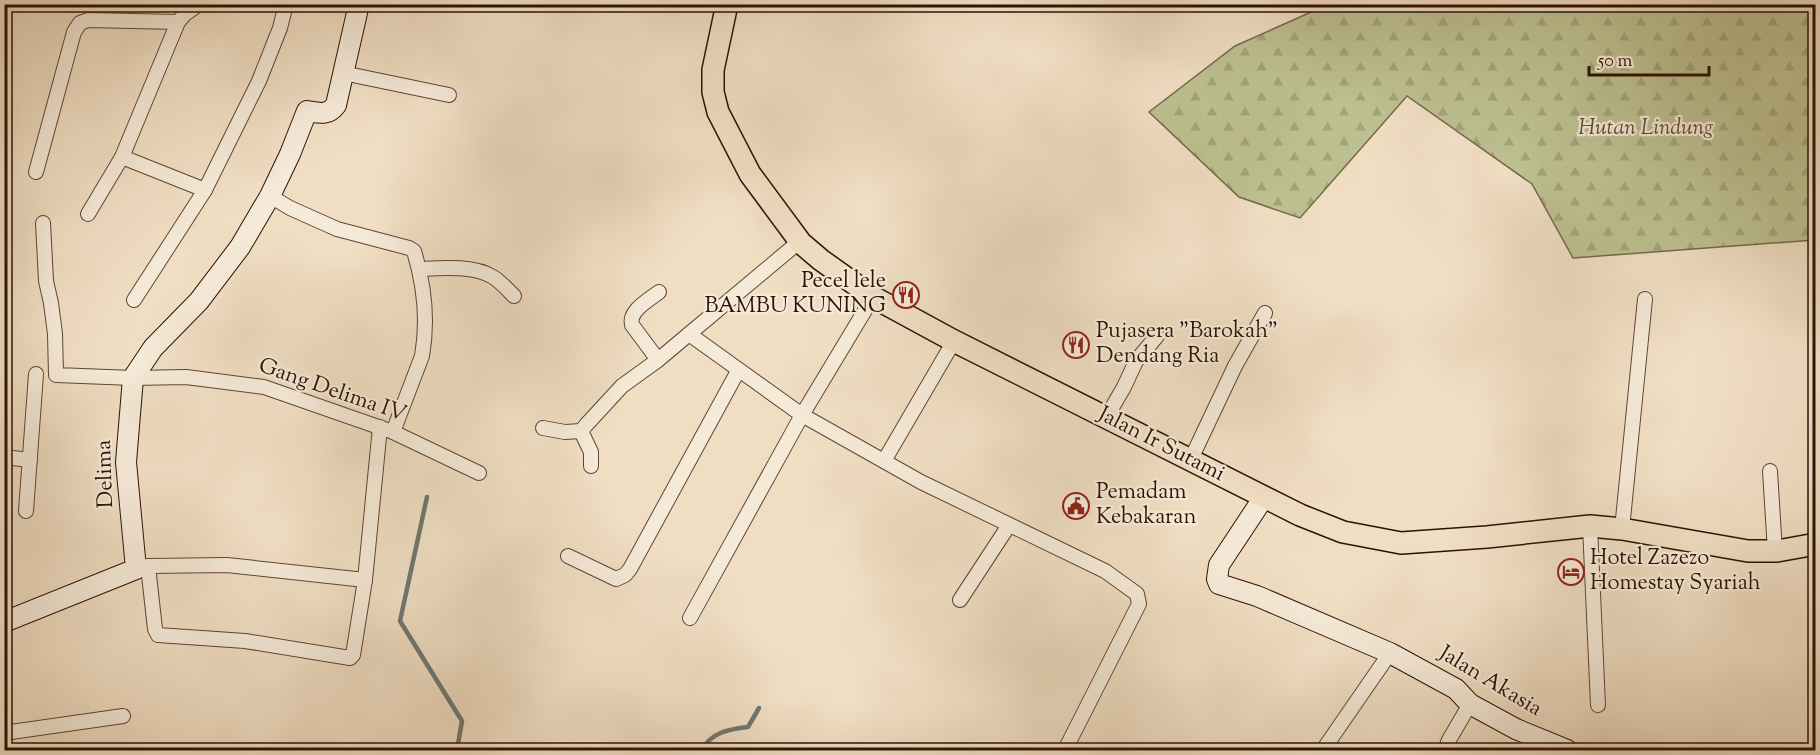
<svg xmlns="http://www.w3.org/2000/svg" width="1820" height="755" viewBox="0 0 1820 755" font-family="'Sorts Mill Goudy',serif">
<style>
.forest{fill:url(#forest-firs);stroke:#75694a;stroke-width:1.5}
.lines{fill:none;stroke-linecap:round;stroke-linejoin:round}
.stream{stroke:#6f7771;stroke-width:4.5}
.street-casing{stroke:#5e4534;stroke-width:16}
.secondary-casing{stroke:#2d1204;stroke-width:22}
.primary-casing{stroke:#2d1204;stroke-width:24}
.street{stroke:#f5ead8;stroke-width:14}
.secondary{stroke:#f5ead8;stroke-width:20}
.primary{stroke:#f0dec3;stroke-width:21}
.labels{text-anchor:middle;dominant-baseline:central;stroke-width:4.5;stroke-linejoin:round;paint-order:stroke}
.park-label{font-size:22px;font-style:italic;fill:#5f4f35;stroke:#f5ead8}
.poi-label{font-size:22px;fill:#2d1204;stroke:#f5ead8;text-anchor:start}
.street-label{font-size:22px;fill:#2d1204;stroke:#f5ead8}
</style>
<defs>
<pattern id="forest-firs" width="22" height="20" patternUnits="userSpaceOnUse" patternTransform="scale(1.5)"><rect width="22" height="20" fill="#bdc091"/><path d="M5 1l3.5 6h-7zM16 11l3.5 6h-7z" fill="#a3a47b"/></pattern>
</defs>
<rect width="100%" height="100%" fill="#f0dec3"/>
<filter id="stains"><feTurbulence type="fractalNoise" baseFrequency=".00333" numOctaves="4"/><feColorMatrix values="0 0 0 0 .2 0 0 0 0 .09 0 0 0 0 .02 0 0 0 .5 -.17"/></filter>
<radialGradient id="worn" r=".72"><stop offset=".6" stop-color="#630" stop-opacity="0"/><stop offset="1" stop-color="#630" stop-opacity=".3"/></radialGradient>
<!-- forest -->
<path class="forest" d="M 1329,4 L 1815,5 L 1815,240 L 1573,258 L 1532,184 L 1407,96 L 1300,218 L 1239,197 L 1149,112 L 1235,46 Z"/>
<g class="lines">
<!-- stream -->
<g class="stream">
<path d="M 427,497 L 400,621 L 462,721 L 457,750"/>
<path d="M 702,750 C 711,732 730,729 748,727 L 759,708"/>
</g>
<defs>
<g id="street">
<path d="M 343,73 L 449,95"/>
<path d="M 122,157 L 205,190"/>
<path d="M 36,172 L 74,32 L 80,23 L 88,20 L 178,22"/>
<path d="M 270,196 L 290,208 L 337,229 L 409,248 L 414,251 C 424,284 428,322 422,356 L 393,432"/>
<path d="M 88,214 L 122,157 L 178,22 L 185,14 L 199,4"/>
<path d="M 43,223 L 46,281 L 51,303 L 55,334 L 56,375 L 133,378 L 186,377 L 264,387 L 393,432 L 479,473"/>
<path d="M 419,269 C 441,268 473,265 493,277 C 501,282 508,290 514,296"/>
<path d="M 134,300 L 205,190 L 259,81 L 280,28 L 286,4"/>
<path d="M 689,334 L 802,415 L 921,482 L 1105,571 L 1137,594 L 1139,604 L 1065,750"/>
<path d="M 658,360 L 632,325 C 628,311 649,300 659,292"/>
<path d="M 1106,418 L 1124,387 L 1136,361 L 1157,336"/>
<path d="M 543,428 L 565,432 L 581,431"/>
<path d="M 4,457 L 30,460"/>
<path d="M 1191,459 L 1235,366 L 1265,313"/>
<path d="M 884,461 L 954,341"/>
<path d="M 591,466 L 591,452 L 581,431 L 586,425 L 622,386 L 658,360 L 800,241"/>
<path d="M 1770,471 L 1775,551"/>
<path d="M 26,511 L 36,374"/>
<path d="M 1590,526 L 1598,705"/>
<path d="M 1622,529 L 1645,299"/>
<path d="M 568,556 L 616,579 L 625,575 L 630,569 L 738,371"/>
<path d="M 148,566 L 155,629 L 158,635 L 245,641 L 350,658 L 353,655 L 365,580 L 380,427"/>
<path d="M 141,568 L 148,566 L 227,565 L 365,580"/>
<path d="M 960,600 L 1009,525"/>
<path d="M 690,618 L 802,415 L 873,297"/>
<path d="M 4,733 L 123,716"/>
<path d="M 1323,750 L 1390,653"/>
<path d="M 1445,750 L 1449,740 L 1470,704"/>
</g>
<g id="secondary">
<path d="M 1264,497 L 1219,565 L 1217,579 L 1219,584 L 1257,596 L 1390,653 L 1456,689 L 1470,704 L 1516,729 L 1567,750"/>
<path d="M 4,622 L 136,569 L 126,462 L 133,378 L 153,348 L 199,301 L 240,247 L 270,196 L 290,154 L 307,111 C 319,113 328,116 336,105 L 359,4"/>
</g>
<path id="primary" d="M 727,4 L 713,70 L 713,92 L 718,112 L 750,174 L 801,243 L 821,260 L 873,297 L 954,341 L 1300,515 L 1343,532 L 1401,543 L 1487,537 L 1590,526 L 1622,529 L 1748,551 L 1777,551 L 1816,544"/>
</defs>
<!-- street casing -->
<use href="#street" class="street-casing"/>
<!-- secondary casing -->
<use href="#secondary" class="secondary-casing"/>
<!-- primary casing -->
<use href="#primary" class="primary-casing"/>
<!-- street -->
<use href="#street" class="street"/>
<!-- secondary -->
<use href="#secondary" class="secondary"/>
<!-- primary -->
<use href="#primary" class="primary"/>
</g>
<!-- icons -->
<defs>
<symbol id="restaurant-ring" viewBox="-11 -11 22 22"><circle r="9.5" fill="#f5ead8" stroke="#8f2418" stroke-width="1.5"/><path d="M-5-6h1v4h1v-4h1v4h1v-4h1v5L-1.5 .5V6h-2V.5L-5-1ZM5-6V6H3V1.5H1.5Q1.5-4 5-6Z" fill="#8f2418"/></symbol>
<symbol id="civic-ring" viewBox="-11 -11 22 22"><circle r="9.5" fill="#f5ead8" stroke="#8f2418" stroke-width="1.5"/><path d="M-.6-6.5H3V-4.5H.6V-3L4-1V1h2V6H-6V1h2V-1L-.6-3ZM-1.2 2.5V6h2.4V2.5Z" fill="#8f2418"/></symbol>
<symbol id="hotel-ring" viewBox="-11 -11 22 22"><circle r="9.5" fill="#f5ead8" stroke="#8f2418" stroke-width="1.5"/><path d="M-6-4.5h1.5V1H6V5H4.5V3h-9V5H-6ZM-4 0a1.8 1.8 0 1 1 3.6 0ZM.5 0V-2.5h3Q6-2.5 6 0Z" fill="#8f2418"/></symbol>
</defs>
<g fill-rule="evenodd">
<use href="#restaurant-ring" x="891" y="280" width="30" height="30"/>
<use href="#restaurant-ring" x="1061" y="330" width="30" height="30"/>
<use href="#civic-ring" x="1061" y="491" width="30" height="30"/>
<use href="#hotel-ring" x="1556" y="557" width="30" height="30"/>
</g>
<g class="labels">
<!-- park labels -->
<g class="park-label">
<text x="1646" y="129">Hutan Lindung</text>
</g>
<!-- poi labels -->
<g class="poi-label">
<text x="886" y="282" text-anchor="end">Pecel lele<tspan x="886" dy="25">BAMBU KUNING</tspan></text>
<text x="1096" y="332">Pujasera "Barokah"<tspan x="1096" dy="25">Dendang Ria</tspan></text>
<text x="1096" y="493">Pemadam<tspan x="1096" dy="25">Kebakaran</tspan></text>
<text x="1590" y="559">Hotel Zazezo<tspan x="1590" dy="25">Homestay Syariah</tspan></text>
</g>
<!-- street labels -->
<g class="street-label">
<text transform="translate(332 391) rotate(19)">Gang Delima IV</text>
<text transform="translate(1161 445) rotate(27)">Jalan Ir Sutami</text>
<text transform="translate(106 474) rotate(-92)">Delima</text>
<text transform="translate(1490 682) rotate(31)">Jalan Akasia</text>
</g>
</g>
<!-- margin -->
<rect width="1820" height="755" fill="none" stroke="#f0dec3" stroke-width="24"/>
<rect x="6" y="6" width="1808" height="743" fill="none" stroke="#2d1204" stroke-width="3"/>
<rect x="12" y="12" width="1796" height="731" fill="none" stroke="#2d1204" stroke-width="1.5"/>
<!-- scale -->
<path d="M1589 66v9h120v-9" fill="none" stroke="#2d1204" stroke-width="3"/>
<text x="1598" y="66" font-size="18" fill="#2d1204" stroke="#f5ead8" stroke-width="4.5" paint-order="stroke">50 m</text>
<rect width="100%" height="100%" filter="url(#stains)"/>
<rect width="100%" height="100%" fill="url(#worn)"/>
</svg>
